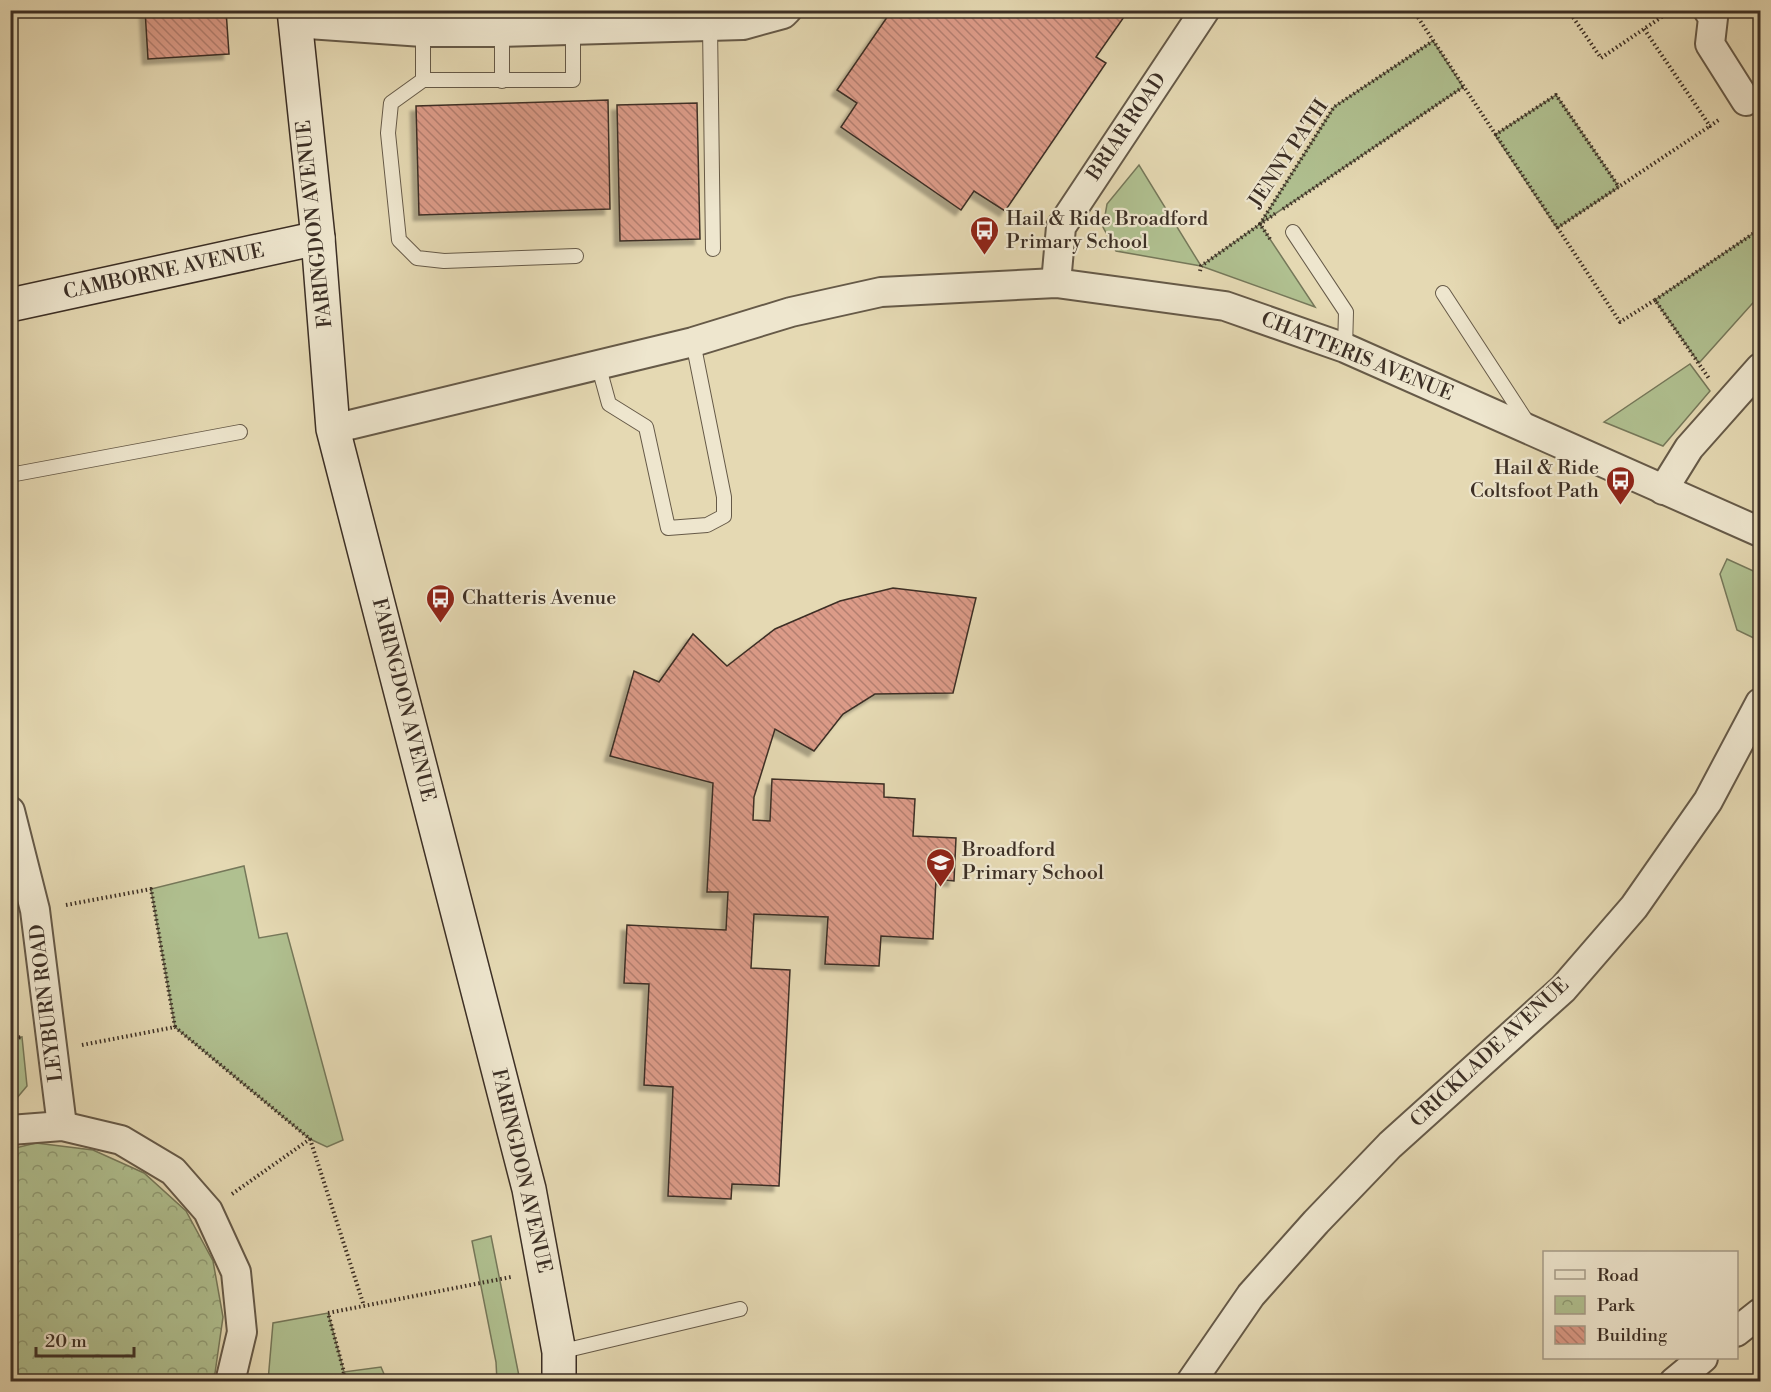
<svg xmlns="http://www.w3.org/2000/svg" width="1771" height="1392" viewBox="0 0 1771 1392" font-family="'Libre Bodoni',serif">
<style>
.grass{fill:#b0c090;stroke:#76785a;stroke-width:1.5}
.park{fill:url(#park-crowns);stroke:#76785a;stroke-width:1.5}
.building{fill:url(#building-back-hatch);stroke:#3c2f25;stroke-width:1.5;filter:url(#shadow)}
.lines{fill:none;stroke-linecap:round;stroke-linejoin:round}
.lane-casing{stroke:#665a48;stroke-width:16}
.street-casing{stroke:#665a48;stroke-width:32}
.secondary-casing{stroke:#3c2f25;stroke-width:36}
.path{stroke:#3c2f25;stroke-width:4;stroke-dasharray:1.5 3;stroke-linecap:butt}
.lane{stroke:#eee6ce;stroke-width:14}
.street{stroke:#eee6ce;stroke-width:28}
.secondary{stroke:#eee6ce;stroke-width:33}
.labels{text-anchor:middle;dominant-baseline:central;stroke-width:4.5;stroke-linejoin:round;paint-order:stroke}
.street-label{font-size:20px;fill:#3c2f25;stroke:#eee6ce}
.poi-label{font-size:20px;fill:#3c2f25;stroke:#eee6ce;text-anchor:start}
</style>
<defs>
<pattern id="park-crowns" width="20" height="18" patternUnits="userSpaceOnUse" patternTransform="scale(1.5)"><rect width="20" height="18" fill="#b0c090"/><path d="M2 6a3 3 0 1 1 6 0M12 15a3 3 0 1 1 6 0" fill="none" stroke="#909c75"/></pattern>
<pattern id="building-back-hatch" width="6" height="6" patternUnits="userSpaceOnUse" patternTransform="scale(1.5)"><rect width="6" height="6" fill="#dc9b88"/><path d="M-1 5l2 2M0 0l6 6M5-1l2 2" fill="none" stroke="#b47f6f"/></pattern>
<filter id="shadow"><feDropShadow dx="-5.5" dy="5.5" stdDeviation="1.5" flood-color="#0004"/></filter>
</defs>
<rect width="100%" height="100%" fill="#e5d9b3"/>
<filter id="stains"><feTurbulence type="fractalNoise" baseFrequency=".00333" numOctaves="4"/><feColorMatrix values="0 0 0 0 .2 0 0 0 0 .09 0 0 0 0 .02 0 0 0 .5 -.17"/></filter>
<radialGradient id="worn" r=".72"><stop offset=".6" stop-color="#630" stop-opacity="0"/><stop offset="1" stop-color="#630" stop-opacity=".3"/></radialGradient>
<!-- grass -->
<g class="grass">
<path d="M 1433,41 L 1463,87 L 1260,224 L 1315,307 L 1201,266 L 1116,251 L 1103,227 L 1107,204 L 1139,165 L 1201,266 L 1260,224 L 1334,107 Z"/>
<path d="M 1556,95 L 1619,187 L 1557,228 L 1495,135 Z"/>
<path d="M 1760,229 L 1760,295 L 1699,363 L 1655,300 Z"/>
<path d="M 1690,364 L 1710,391 L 1663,446 L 1604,422 Z"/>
<path d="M 1727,559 L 1760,574 L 1760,641 L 1737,630 L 1720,574 Z"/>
<path d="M 244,866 L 259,938 L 287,933 L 343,1140 L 327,1147 L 310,1139 L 175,1027 L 151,889 Z"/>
<path d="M 22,1037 L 27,1086 L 16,1099 L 11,1101 L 11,1039 Z"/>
<path d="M 491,1236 L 520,1381 L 497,1381 L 496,1362 L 472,1241 Z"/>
<path d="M 328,1313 L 344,1372 L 381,1367 L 387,1381 L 268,1381 L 273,1323 Z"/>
</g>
<!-- park -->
<path class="park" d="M 36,1143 L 93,1150 L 144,1173 L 186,1211 L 213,1261 L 223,1317 L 215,1373 L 210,1381 L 11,1381 L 11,1149 Z"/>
<!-- building -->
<g class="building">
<path d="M 145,10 L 226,10 L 229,54 L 148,59 Z"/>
<path d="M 892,10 L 1115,10 L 1124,17 L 1096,57 L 1106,63 L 1005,211 L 974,191 L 961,210 L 841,127 L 857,103 L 837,90 Z"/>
<path d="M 608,100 L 610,209 L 419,215 L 416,106 Z"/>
<path d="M 697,103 L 700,239 L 620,241 L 617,105 Z"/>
<path d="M 893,588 L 976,598 L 953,693 L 875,694 L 843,714 L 814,751 L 775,729 L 754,797 L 753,820 L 770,821 L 772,779 L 884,784 L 884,797 L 915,799 L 913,836 L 956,838 L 954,881 L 936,879 L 933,939 L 881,936 L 879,966 L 825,964 L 828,917 L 754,914 L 751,968 L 790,970 L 779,1186 L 732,1184 L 731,1199 L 668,1196 L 673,1087 L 644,1085 L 649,984 L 624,983 L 627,925 L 726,930 L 728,892 L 707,892 L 713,783 L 610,756 L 634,671 L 659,682 L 693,634 L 727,666 L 775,629 L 840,601 Z"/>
</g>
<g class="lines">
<defs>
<g id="lane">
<path d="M 544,10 L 545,29"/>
<path d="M 710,26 L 713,249"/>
<path d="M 423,32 L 423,80 L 391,103 L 388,133 L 399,240 L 417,258 L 444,261 L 576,256"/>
<path d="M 423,80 L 573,80 L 573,30"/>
<path d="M 502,81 L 502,32"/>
<path d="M 1293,232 L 1346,312 L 1345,348"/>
<path d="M 1443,293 L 1529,425"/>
<path d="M 598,364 L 609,404 L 646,427 L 668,528 L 707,525 L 724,516 L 724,497 L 693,342"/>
<path d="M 10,475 L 240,432"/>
<path d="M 559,1352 L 740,1309"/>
</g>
<g id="street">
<path d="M 1708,10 L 1713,18 L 1710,44 L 1746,101"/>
<path d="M 294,23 L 423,32 L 502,32 L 743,25 L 783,14 L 787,10"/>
<path d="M 1056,283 L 1061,227 L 1205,10"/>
<path d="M 333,429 L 693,342 L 791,312 L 881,292 L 1056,283 L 1225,306 L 1345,348 L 1760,532"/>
<path d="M 1663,490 L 1689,448 L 1760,368"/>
<path d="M 10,811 L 35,910 L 62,1126"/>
<path d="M 10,1130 L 62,1126 L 121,1140 L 173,1171 L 208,1211 L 236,1272 L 242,1332 L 230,1382"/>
<path d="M 1736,1332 L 1760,1313"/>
<path d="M 1191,1382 L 1251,1295 L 1316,1222 L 1390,1145 L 1563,989 L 1634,907 L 1708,801 L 1760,703"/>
<path d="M 1674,1382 L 1703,1358"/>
</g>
<g id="secondary">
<path d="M 294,10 L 318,238 L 333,429 L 529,1189 L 559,1352 L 559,1382"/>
<path d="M 10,305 L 318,238"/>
</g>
</defs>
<!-- lane casing -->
<use href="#lane" class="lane-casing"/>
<!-- street casing -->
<use href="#street" class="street-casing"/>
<!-- secondary casing -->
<use href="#secondary" class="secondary-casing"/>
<!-- path -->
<g class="path">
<path d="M 1413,10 L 1620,322 L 1655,300 L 1710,380"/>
<path d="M 1568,10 L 1601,58 L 1672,10"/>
<path d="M 1417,16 L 1425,10"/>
<path d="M 1644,29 L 1710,126 L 1720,119"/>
<path d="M 1495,135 L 1556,95 L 1619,187"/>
<path d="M 1283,209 L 1463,87"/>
<path d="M 1557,228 L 1710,126"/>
<path d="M 1270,239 L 1260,224 L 1334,107 L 1433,41"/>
<path d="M 1200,271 L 1201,266 L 1276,213"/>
<path d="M 1655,300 L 1760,229"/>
<path d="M 66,905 L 151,889 L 175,1027"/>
<path d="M 10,1039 L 22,1037"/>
<path d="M 82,1045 L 175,1027 L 310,1139 L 364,1306"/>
<path d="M 232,1194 L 310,1139"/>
<path d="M 601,1375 L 603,1382"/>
<path d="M 340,1382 L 344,1372 L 328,1313 L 511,1277"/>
</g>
<!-- lane -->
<use href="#lane" class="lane"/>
<!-- street -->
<use href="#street" class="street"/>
<!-- secondary -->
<use href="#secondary" class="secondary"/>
</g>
<!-- icons -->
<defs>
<symbol id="bus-pin" viewBox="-11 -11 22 30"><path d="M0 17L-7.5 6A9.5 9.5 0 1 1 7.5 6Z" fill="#8f2418" stroke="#eee6ce"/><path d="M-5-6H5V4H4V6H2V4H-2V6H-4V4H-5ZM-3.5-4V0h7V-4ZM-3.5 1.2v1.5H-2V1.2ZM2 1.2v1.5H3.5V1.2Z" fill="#fff"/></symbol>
<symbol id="school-pin" viewBox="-11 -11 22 30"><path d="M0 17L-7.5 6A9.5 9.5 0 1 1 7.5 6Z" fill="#8f2418" stroke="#eee6ce"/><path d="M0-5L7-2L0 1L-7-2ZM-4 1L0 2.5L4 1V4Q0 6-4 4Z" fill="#fff"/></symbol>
</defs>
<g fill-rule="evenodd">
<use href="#bus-pin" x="968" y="214" width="33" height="45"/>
<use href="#bus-pin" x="1604" y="464" width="33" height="45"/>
<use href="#bus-pin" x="424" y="582" width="33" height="45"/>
<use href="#school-pin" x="924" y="846" width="33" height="45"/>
</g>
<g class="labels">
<!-- street labels -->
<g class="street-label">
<text transform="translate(1127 127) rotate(-56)">BRIAR ROAD</text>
<text transform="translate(1289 154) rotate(-56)">JENNY PATH</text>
<text transform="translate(315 224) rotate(-96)">FARINGDON AVENUE</text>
<text transform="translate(164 272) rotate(-12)">CAMBORNE AVENUE</text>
<text transform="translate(1357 357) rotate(22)">CHATTERIS AVENUE</text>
<text transform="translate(403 700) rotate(76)">FARINGDON AVENUE</text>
<text transform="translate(47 1003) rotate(-97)">LEYBURN ROAD</text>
<text transform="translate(1490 1053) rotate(-43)">CRICKLADE AVENUE</text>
<text transform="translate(521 1171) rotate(77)">FARINGDON AVENUE</text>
</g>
<!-- poi labels -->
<g class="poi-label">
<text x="1006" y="219">Hail &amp; Ride Broadford<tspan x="1006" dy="23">Primary School</tspan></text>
<text x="1599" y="468" text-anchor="end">Hail &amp; Ride<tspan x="1599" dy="23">Coltsfoot Path</tspan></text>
<text x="462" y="598">Chatteris Avenue</text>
<text x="962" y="850">Broadford<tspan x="962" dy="23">Primary School</tspan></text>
</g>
</g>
<!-- margin -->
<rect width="1771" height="1392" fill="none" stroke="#e5d9b3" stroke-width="36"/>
<rect x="12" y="12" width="1747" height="1368" fill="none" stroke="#3c2f25" stroke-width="3"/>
<rect x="18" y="18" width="1735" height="1356" fill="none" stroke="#3c2f25" stroke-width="1.5"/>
<!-- legend -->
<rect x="1543" y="1251" width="195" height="108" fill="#eee6ce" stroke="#a79d8a" stroke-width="1.5"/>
<rect x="1555" y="1270" width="30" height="9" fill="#eee6ce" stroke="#a79d8a" stroke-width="1.5"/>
<text x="1597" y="1281" font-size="18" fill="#3c2f25">Road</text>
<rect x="1555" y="1296" width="30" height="18" fill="url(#park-crowns)" stroke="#a79d8a" stroke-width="1.5"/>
<text x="1597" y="1311" font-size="18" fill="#3c2f25">Park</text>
<rect x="1555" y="1326" width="30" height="18" fill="url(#building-back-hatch)" stroke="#a79d8a" stroke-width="1.5"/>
<text x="1597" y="1341" font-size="18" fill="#3c2f25">Building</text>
<!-- scale -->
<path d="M36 1347v9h98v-9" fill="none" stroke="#3c2f25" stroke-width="3"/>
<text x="45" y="1347" font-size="18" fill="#3c2f25" stroke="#eee6ce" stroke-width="4.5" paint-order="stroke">20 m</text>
<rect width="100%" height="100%" filter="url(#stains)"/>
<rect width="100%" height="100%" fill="url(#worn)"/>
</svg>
